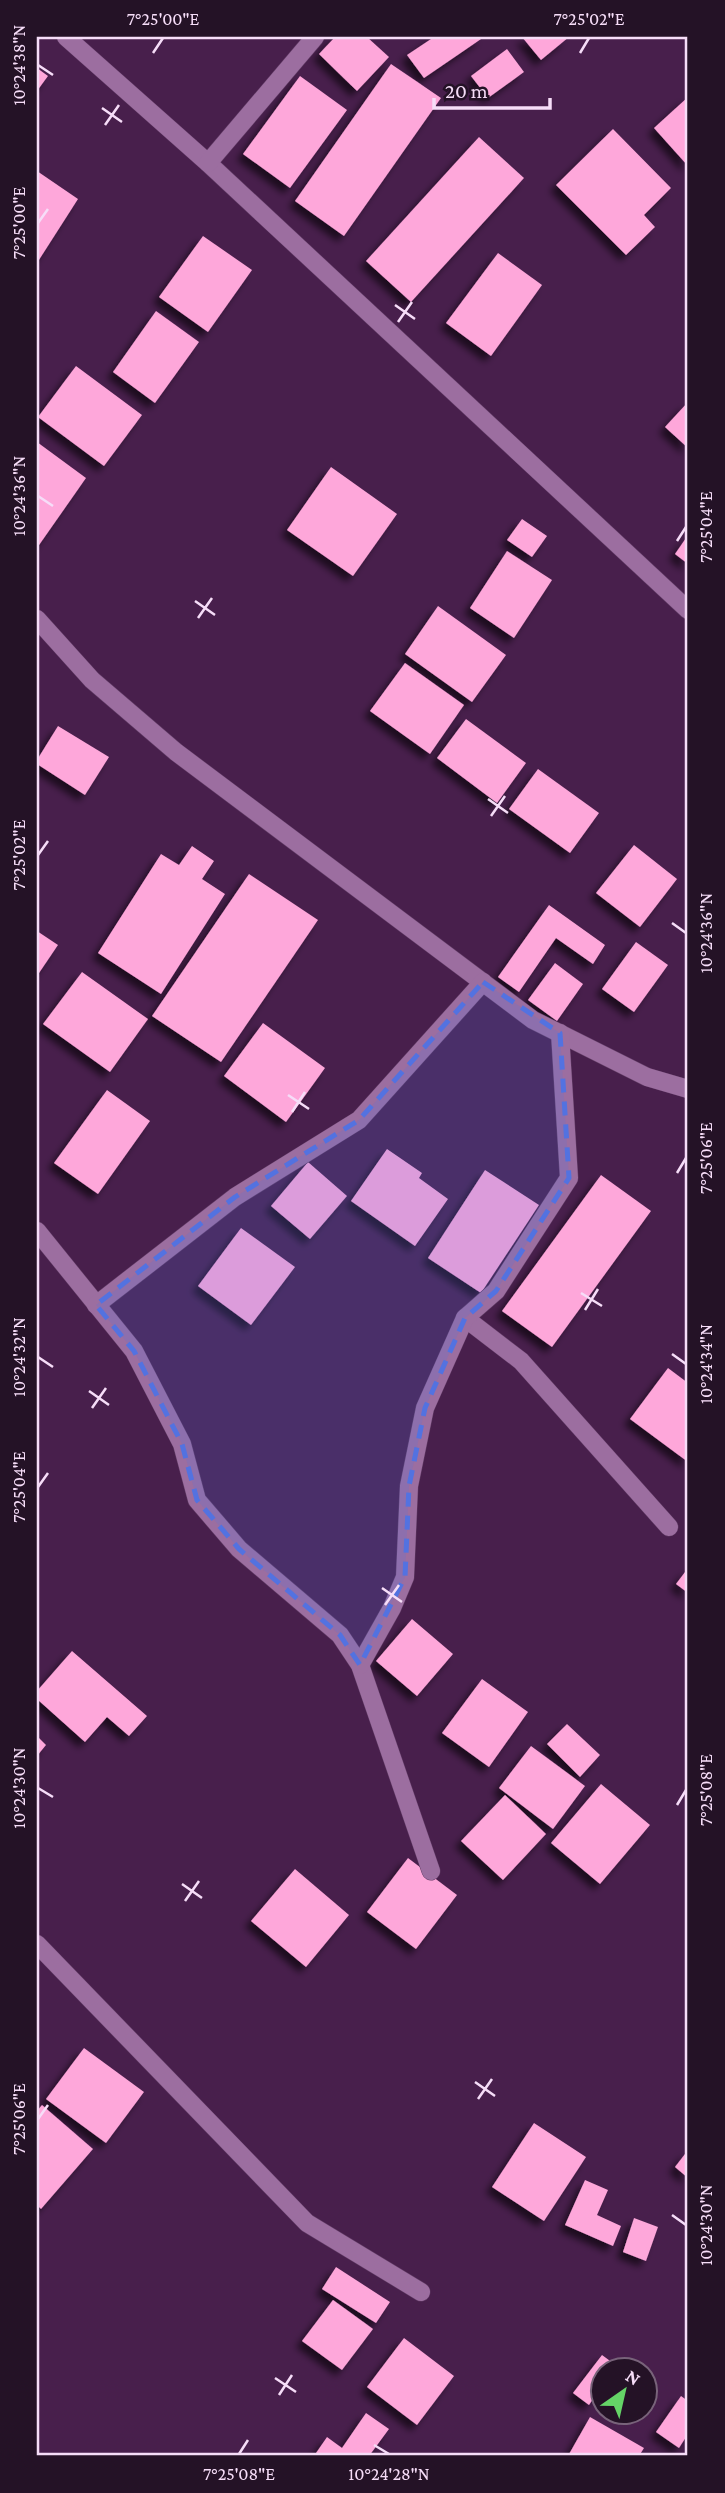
<svg xmlns="http://www.w3.org/2000/svg" width="725" height="2493" viewBox="0 0 725 2493" font-family="'Crimson Pro',serif">
<style>
.building{fill:#fea7da;filter:url(#shadow)}
.lines{fill:none;stroke-linecap:round;stroke-linejoin:round}
.minor-casing{stroke:#613c65;stroke-width:19}
.minor{stroke:#9c6ea0;stroke-width:18}
.marked{fill:#5372e0;fill-opacity:0.2;stroke:#5372e0;stroke-width:5;stroke-dasharray:14 9;stroke-linejoin:round}
.ticks{fill:none;stroke:#f6ddf8;stroke-width:2.5}
.neatline{fill:none;stroke:#f6ddf8;stroke-width:2.5}
.ticks-label{font-size:18px;text-anchor:middle;fill:#f6ddf8}
</style>
<defs>
<filter id="shadow"><feDropShadow dx="-6" dy="6" stdDeviation="3.5" flood-color="#0009"/></filter>
</defs>
<rect width="100%" height="100%" fill="#481f4c"/>
<!-- building -->
<g class="building">
<path d="M 335,37 L 367,37 L 389,57 L 357,91 L 319,54 Z"/>
<path d="M 434,37 L 484,37 L 424,78 L 407,55 Z"/>
<path d="M 522,37 L 569,37 L 541,60 Z"/>
<path d="M 507,49 L 524,72 L 488,98 L 471,76 Z"/>
<path d="M 391,64 L 441,98 L 344,236 L 295,201 Z"/>
<path d="M 37,68 L 48,76 L 37,91 Z"/>
<path d="M 300,76 L 347,110 L 290,188 L 243,154 Z"/>
<path d="M 688,97 L 688,166 L 654,128 Z"/>
<path d="M 613,129 L 671,188 L 644,215 L 655,227 L 626,255 L 556,185 Z"/>
<path d="M 479,137 L 524,178 L 411,302 L 366,261 Z"/>
<path d="M 37,171 L 78,199 L 37,263 Z"/>
<path d="M 203,236 L 252,270 L 208,332 L 159,297 Z"/>
<path d="M 498,253 L 542,285 L 491,356 L 446,323 Z"/>
<path d="M 156,311 L 199,342 L 155,403 L 113,372 Z"/>
<path d="M 76,366 L 142,415 L 104,466 L 38,417 Z"/>
<path d="M 688,402 L 688,448 L 665,427 Z"/>
<path d="M 37,442 L 86,478 L 37,548 Z"/>
<path d="M 331,467 L 397,514 L 353,576 L 287,530 Z"/>
<path d="M 522,519 L 547,536 L 532,557 L 507,540 Z"/>
<path d="M 688,535 L 688,564 L 675,554 Z"/>
<path d="M 507,551 L 552,580 L 514,638 L 470,608 Z"/>
<path d="M 438,606 L 506,655 L 472,702 L 405,654 Z"/>
<path d="M 405,663 L 464,705 L 430,754 L 370,711 Z"/>
<path d="M 466,719 L 526,763 L 497,803 L 437,758 Z"/>
<path d="M 58,726 L 109,757 L 85,795 L 37,764 L 37,760 Z"/>
<path d="M 538,769 L 599,813 L 570,853 L 509,809 Z"/>
<path d="M 634,845 L 677,879 L 640,927 L 596,893 Z"/>
<path d="M 192,846 L 214,861 L 202,879 L 225,894 L 161,994 L 98,953 L 161,854 L 179,865 Z"/>
<path d="M 249,874 L 318,920 L 221,1062 L 152,1016 Z"/>
<path d="M 549,905 L 605,945 L 593,964 L 556,938 L 519,992 L 498,977 Z"/>
<path d="M 37,931 L 58,945 L 37,976 Z"/>
<path d="M 636,942 L 668,965 L 634,1012 L 602,989 Z"/>
<path d="M 555,963 L 583,984 L 557,1021 L 528,1000 Z"/>
<path d="M 82,972 L 148,1019 L 110,1072 L 43,1024 Z"/>
<path d="M 263,1023 L 325,1068 L 286,1122 L 224,1076 Z"/>
<path d="M 107,1090 L 150,1121 L 98,1194 L 54,1163 Z"/>
<path d="M 387,1149 L 422,1173 L 419,1178 L 448,1199 L 415,1246 L 351,1201 Z"/>
<path d="M 308,1162 L 347,1196 L 310,1239 L 271,1206 Z"/>
<path d="M 485,1170 L 539,1205 L 481,1293 L 428,1258 Z"/>
<path d="M 601,1175 L 651,1211 L 552,1347 L 502,1311 Z"/>
<path d="M 241,1228 L 295,1267 L 251,1325 L 198,1286 Z"/>
<path d="M 668,1368 L 688,1383 L 688,1462 L 630,1419 Z"/>
<path d="M 688,1568 L 688,1593 L 676,1584 Z"/>
<path d="M 412,1619 L 453,1654 L 417,1696 L 376,1661 Z"/>
<path d="M 72,1651 L 147,1716 L 129,1736 L 107,1717 L 85,1742 L 37,1699 L 37,1691 Z"/>
<path d="M 482,1679 L 528,1712 L 489,1767 L 442,1733 Z"/>
<path d="M 567,1724 L 600,1755 L 580,1777 L 547,1744 Z"/>
<path d="M 37,1736 L 46,1745 L 37,1756 Z"/>
<path d="M 531,1746 L 585,1786 L 553,1829 L 499,1788 Z"/>
<path d="M 601,1784 L 650,1825 L 600,1884 L 551,1843 Z"/>
<path d="M 505,1795 L 546,1834 L 503,1880 L 461,1841 Z"/>
<path d="M 408,1858 L 457,1895 L 416,1949 L 367,1912 Z"/>
<path d="M 295,1869 L 349,1915 L 306,1967 L 251,1921 Z"/>
<path d="M 84,2048 L 144,2092 L 106,2143 L 46,2099 Z"/>
<path d="M 42,2105 L 93,2149 L 41,2209 L 37,2205 L 37,2111 Z"/>
<path d="M 534,2123 L 586,2157 L 544,2221 L 492,2187 Z"/>
<path d="M 688,2150 L 688,2178 L 675,2167 Z"/>
<path d="M 585,2180 L 608,2190 L 597,2215 L 621,2226 L 613,2246 L 565,2225 Z"/>
<path d="M 634,2218 L 658,2227 L 646,2261 L 623,2252 Z"/>
<path d="M 336,2267 L 390,2302 L 376,2323 L 322,2289 Z"/>
<path d="M 333,2300 L 373,2329 L 342,2370 L 302,2341 Z"/>
<path d="M 404,2338 L 454,2376 L 417,2425 L 367,2387 Z"/>
<path d="M 602,2355 L 617,2366 L 614,2370 L 602,2370 L 602,2386 L 589,2405 L 573,2393 Z"/>
<path d="M 681,2396 L 688,2401 L 688,2434 L 679,2448 L 656,2432 Z"/>
<path d="M 366,2413 L 389,2429 L 369,2456 L 314,2456 L 327,2437 L 342,2448 Z"/>
<path d="M 590,2417 L 644,2448 L 639,2456 L 568,2456 Z"/>
</g>
<g class="lines">
<defs>
<g id="minor">
<path d="M 66,37 L 208,163 L 688,610"/>
<path d="M 208,163 L 315,37"/>
<path d="M 37,619 L 92,680 L 176,752 L 533,1020 L 647,1077 L 688,1089"/>
<path d="M 37,1231 L 134,1351 L 182,1444 L 197,1500 L 239,1549 L 340,1635 L 360,1665 L 431,1871"/>
<path d="M 96,1305 L 235,1197 L 359,1120 L 483,982"/>
<path d="M 465,1318 L 521,1361 L 669,1527"/>
<path d="M 360,1665 L 392,1608 L 405,1577 L 409,1486 L 425,1408 L 465,1318 L 496,1291 L 569,1178 L 560,1033"/>
<path d="M 37,1944 L 307,2223 L 421,2292"/>
</g>
</defs>
<!-- minor casing -->
<use href="#minor" class="minor-casing"/>
<!-- minor -->
<use href="#minor" class="minor"/>
</g>
<!-- marked area -->
<path class="marked" d="M 483,982 L 560,1033 L 569,1178 L 496,1291 L 465,1318 L 425,1408 L 409,1486 L 405,1577 L 360,1665 L 340,1635 L 239,1549 L 197,1500 L 182,1444 L 134,1351 L 96,1305 L 235,1197 L 359,1120 Z"/>
<!-- ticks -->
<path class="ticks" d="M 153,53 L 163,38M 580,53 L 589,38M 38,65 L 53,75M 102,108 L 122,122M 105,125 L 119,105M 38,223 L 48,209M 395,305 L 415,319M 398,322 L 412,302M 38,496 L 53,506M 677,541 L 686,527M 195,601 L 215,615M 198,618 L 212,598M 488,799 L 508,813M 491,816 L 505,796M 38,855 L 48,841M 672,923 L 686,933M 288,1095 L 309,1109M 292,1112 L 305,1092M 677,1173 L 686,1158M 581,1293 L 602,1306M 585,1310 L 598,1289M 672,1354 L 686,1364M 38,1357 L 53,1367M 89,1391 L 109,1405M 92,1408 L 106,1388M 38,1487 L 48,1473M 382,1588 L 402,1602M 385,1605 L 399,1585M 38,1788 L 53,1797M 677,1805 L 686,1790M 182,1884 L 202,1898M 185,1901 L 199,1881M 475,2082 L 495,2096M 478,2099 L 492,2079M 38,2119 L 48,2105M 672,2215 L 686,2225M 275,2378 L 296,2392M 279,2395 L 292,2375M 374,2445 L 389,2454M 239,2454 L 248,2440"/>
<!-- border -->
<rect width="725" height="2493" fill="none" stroke="#241226" stroke-width="77"/>
<!-- north arrow -->
<g transform="translate(624 2391) rotate(34)"><circle r="33" fill="#241226" stroke="#78637a" stroke-width="2"/>
<path d="M0-5L12 26L0 18L-12 26Z" fill="#65d467"/>
<text y="-10" font-size="19" font-weight="bold" text-anchor="middle" fill="#f6ddf8">N</text>
</g>
<!-- scale -->
<path d="M434 98v10h116v-10" fill="none" stroke="#f6ddf8" stroke-width="3.5"/>
<text x="445" y="98" font-size="21" fill="#f6ddf8" stroke="#241226" stroke-width="5" paint-order="stroke">20 m</text>
<rect x="38" y="38" width="648" height="2416" class="neatline"/>
<g class="ticks-label">
<text x="163" y="25">7°25'00"E</text>
<text x="589" y="25">7°25'02"E</text>
<text transform="translate(19 65) rotate(-90)" y="6">10°24'38"N</text>
<text transform="translate(19 223) rotate(-90)" y="6">7°25'00"E</text>
<text transform="translate(19 496) rotate(-90)" y="6">10°24'36"N</text>
<text transform="translate(706 527) rotate(-90)" y="6">7°25'04"E</text>
<text transform="translate(19 855) rotate(-90)" y="6">7°25'02"E</text>
<text transform="translate(706 933) rotate(-90)" y="6">10°24'36"N</text>
<text transform="translate(706 1158) rotate(-90)" y="6">7°25'06"E</text>
<text transform="translate(19 1357) rotate(-90)" y="6">10°24'32"N</text>
<text transform="translate(706 1364) rotate(-90)" y="6">10°24'34"N</text>
<text transform="translate(19 1487) rotate(-90)" y="6">7°25'04"E</text>
<text transform="translate(19 1788) rotate(-90)" y="6">10°24'30"N</text>
<text transform="translate(706 1790) rotate(-90)" y="6">7°25'08"E</text>
<text transform="translate(19 2119) rotate(-90)" y="6">7°25'06"E</text>
<text transform="translate(706 2225) rotate(-90)" y="6">10°24'30"N</text>
<text x="239" y="2480">7°25'08"E</text>
<text x="389" y="2480">10°24'28"N</text>
</g>
</svg>
